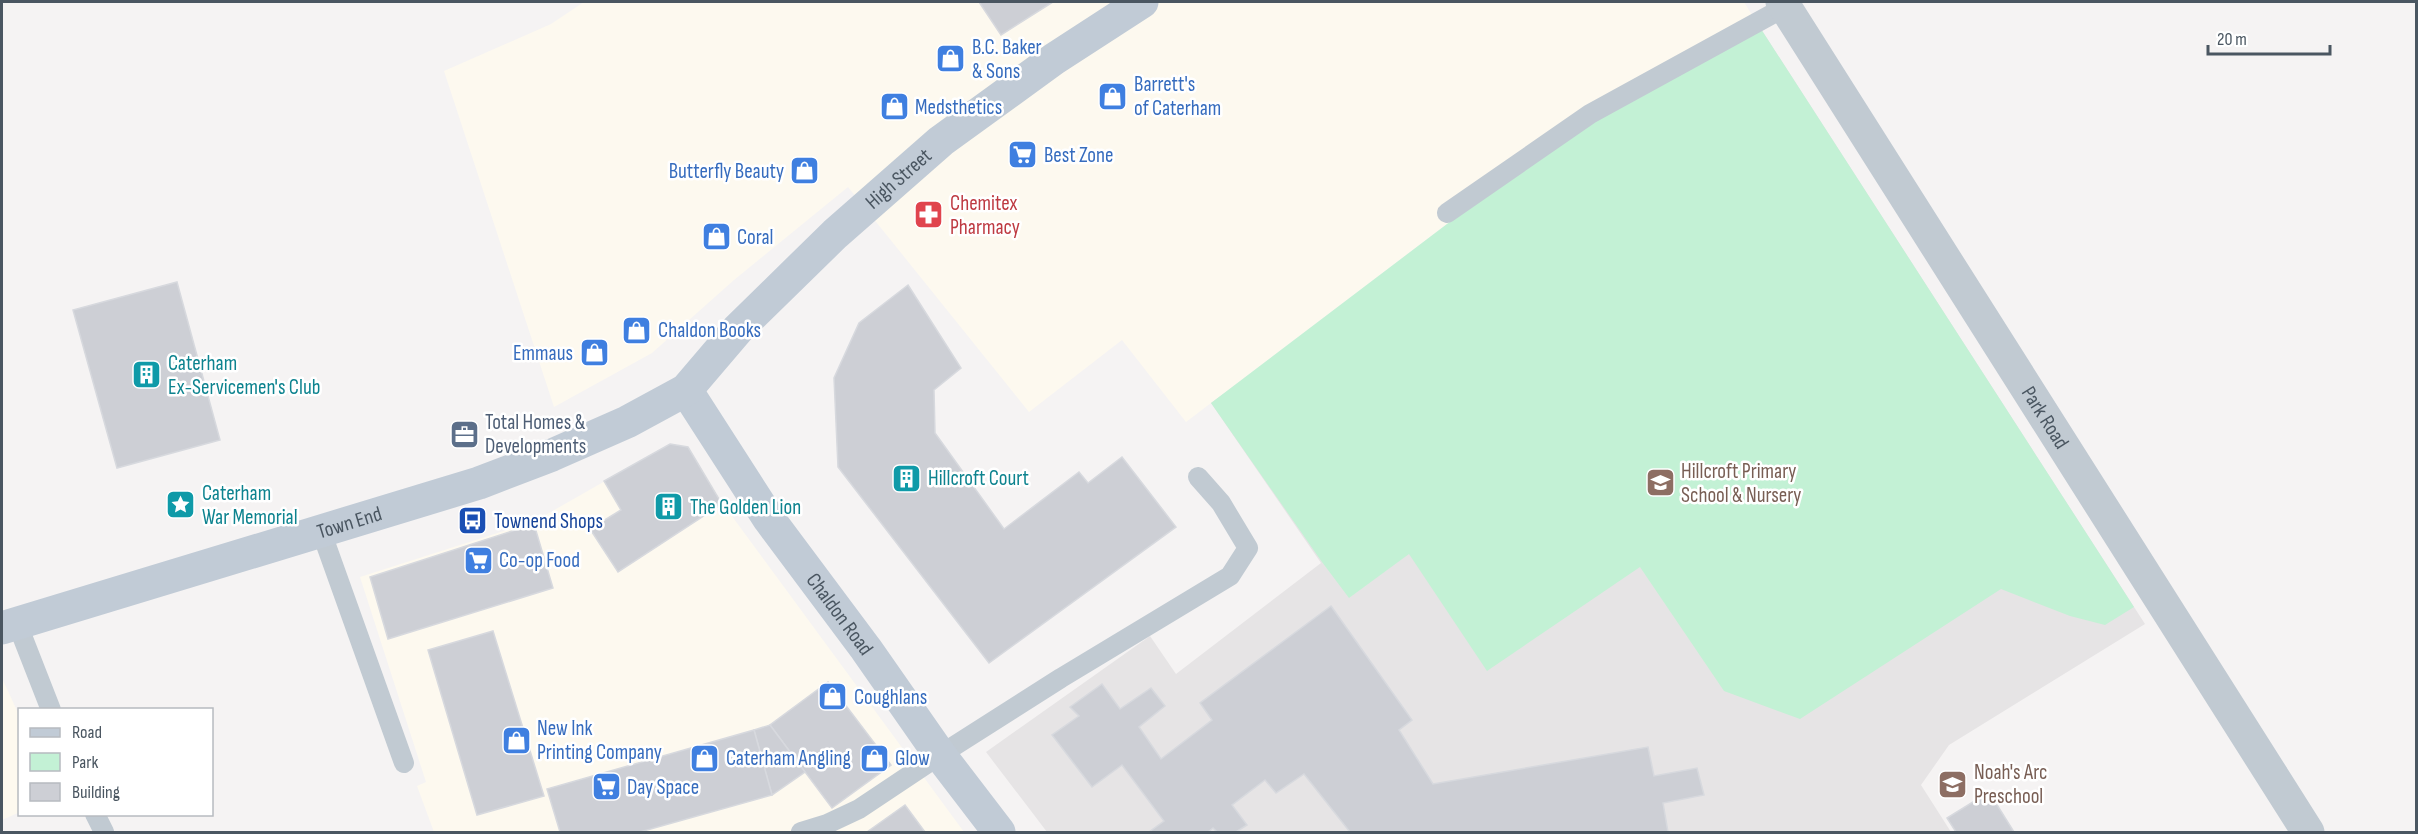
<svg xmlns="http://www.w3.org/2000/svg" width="2418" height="834" viewBox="0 0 2418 834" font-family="'Sofia Sans Condensed',sans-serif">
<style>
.commercial{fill:#fdf9ef}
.education{fill:#e6e4e5}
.green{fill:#c3f1d5}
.building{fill:#cdcfd5;stroke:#d7d9de;stroke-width:1.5}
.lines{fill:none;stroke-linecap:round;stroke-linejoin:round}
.service{stroke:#c1cad2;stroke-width:20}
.minor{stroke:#c1cad2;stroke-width:33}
.secondary{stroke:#c1cbd6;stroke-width:33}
.labels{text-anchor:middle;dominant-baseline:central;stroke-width:5;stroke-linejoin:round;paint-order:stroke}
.shop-label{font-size:21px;fill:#366cbe;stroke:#fff;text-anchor:start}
.street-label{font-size:21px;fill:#4a5661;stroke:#fff}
.health-label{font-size:21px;fill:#be3a42;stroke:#fff;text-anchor:start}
.culture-label{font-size:21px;fill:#0d838f;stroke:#fff;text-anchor:start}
.service-label{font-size:21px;fill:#4e5e75;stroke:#fff;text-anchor:start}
.education-label{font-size:21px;fill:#785e54;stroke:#fff;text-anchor:start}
.transit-label{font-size:21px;fill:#164399;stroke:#fff;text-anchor:start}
</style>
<rect width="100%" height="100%" fill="#f5f3f3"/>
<!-- commercial -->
<g class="commercial">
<path d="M 584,2 L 1744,2 L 1752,15 L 1476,202 L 1186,422 L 1122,340 L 1029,412 L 848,187 L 734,280 L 652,353 L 554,407 L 444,71 L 551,24 Z"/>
<path d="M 670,444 L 688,447 L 723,504 L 964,832 L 434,832 L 417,786 L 426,782 L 360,577 L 535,521 Z"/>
<path d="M 2,678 L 19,715 L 20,812 L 2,820 Z"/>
</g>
<!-- education -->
<path class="education" d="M 1752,15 L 2145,624 L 1949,745 L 1921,785 L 1951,832 L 1047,832 L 986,752 L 1150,636 L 1176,674 L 1321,563 L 1211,403 Z"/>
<!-- green -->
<path class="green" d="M 1752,15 L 2134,607 L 2105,625 L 2070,616 L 2001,589 L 1800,719 L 1724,691 L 1640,567 L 1487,671 L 1409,554 L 1349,598 L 1322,562 L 1211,403 L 1476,202 Z"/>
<!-- building -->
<g class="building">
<path d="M 979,2 L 1053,2 L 1001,35 Z"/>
<path d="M 177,282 L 220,440 L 117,468 L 73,310 Z"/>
<path d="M 908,285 L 961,368 L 934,390 L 935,433 L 1004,529 L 1079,472 L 1088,483 L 1122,457 L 1176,527 L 989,663 L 838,467 L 834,378 L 859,323 Z"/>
<path d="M 670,444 L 688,447 L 722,504 L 618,572 L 590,529 L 621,510 L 604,481 Z"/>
<path d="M 534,524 L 553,588 L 388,639 L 370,577 Z"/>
<path d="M 1331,606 L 1412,720 L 1399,730 L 1433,784 L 1648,747 L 1654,776 L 1697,768 L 1704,795 L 1663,803 L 1668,832 L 1350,832 L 1304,774 L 1276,793 L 1265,780 L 1232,805 L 1247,825 L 1236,832 L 1217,832 L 1213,828 L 1208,832 L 1149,832 L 1164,821 L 1122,765 L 1092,787 L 1052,735 L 1079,716 L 1070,707 L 1102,684 L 1120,709 L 1151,688 L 1165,706 L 1139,727 L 1161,759 L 1212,720 L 1200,703 Z"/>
<path d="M 493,631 L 544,796 L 477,815 L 428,650 Z"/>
<path d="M 828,682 L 891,765 L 832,808 L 770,725 Z"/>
<path d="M 770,725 L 805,772 L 772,795 L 754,730 Z"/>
<path d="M 754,730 L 772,795 L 640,832 L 560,832 L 547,789 Z"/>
<path d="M 1989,792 L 2014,832 L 1956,832 L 1947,818 Z"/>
<path d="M 905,805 L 925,832 L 867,832 Z"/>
</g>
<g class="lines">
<!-- service -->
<g class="service">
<path d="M 1447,213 L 1590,114 L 1785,7"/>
<path d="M 321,531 L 404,763"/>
<path d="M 17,623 L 51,710"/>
<path d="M 95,814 L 104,832"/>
<path d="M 801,832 L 827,824 L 859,809 L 940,755 L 1061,678 L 1230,576 L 1248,548 L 1221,503 L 1198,477"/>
</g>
<!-- minor -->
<path class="minor" id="s1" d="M 1782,2 L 2308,832"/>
<!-- secondary -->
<g class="secondary">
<path id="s2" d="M 686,390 L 769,519 L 866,649 L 940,755 L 999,832"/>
<path id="s3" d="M 2,628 L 479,483 L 552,455 L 627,422 L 686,390 L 738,329 L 835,234 L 941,141 L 1054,59 L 1142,2"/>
</g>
</g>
<!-- icons -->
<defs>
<symbol id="shop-square" viewBox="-11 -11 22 22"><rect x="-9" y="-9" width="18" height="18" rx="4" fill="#3f7fe0" stroke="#fff"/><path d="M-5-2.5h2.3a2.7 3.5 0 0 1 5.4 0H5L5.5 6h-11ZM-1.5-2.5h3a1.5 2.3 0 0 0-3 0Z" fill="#fff"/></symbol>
<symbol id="supermarket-square" viewBox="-11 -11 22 22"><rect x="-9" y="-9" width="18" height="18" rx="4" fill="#3f7fe0" stroke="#fff"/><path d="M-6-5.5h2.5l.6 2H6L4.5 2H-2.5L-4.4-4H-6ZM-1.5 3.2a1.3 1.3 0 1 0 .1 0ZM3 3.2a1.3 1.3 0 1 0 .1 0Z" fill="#fff"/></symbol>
<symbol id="pharmacy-square" viewBox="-11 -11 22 22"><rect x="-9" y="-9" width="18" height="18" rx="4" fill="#e0444e" stroke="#fff"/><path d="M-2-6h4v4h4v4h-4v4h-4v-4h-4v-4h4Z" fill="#fff"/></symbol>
<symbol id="building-square" viewBox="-11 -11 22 22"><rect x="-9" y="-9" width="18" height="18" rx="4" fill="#0f9aa8" stroke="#fff"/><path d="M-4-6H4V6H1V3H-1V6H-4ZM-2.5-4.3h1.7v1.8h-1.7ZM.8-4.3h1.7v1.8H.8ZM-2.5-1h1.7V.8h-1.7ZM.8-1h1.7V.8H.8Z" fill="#fff"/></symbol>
<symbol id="office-square" viewBox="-11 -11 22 22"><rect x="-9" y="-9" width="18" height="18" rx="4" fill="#5c6f8a" stroke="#fff"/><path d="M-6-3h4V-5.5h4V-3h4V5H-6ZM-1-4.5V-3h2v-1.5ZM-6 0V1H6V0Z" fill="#fff"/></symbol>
<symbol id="school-square" viewBox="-11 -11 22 22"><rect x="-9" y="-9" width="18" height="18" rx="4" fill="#8d6e63" stroke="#fff"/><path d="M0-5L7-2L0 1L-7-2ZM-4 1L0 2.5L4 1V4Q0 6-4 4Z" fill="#fff"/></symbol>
<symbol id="sight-square" viewBox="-11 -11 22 22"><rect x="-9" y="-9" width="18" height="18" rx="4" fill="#0f9aa8" stroke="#fff"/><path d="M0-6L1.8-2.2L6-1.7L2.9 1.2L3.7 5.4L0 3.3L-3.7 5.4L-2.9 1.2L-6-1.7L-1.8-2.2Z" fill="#fff"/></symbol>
<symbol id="bus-square" viewBox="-11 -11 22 22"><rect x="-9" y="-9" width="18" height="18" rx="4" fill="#1a4fb4" stroke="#fff"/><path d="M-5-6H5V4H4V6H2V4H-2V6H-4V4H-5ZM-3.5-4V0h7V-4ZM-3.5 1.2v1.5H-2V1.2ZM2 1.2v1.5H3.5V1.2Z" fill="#fff"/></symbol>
</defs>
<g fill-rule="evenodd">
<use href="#shop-square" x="934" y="42" width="33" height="33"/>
<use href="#shop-square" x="1096" y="80" width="33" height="33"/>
<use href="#shop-square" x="878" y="90" width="33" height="33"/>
<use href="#supermarket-square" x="1006" y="138" width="33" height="33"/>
<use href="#shop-square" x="788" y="154" width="33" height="33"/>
<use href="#pharmacy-square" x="912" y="198" width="33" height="33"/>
<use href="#shop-square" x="700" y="220" width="33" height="33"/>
<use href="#shop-square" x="620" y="314" width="33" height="33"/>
<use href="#shop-square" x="578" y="336" width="33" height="33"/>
<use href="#building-square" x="130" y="358" width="33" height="33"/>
<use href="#office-square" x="448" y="418" width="33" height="33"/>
<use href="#building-square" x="890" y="462" width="33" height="33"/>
<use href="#school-square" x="1644" y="466" width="33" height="33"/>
<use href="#sight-square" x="164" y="488" width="33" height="33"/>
<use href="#building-square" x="652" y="490" width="33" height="33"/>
<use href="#bus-square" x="456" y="504" width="33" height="33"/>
<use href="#supermarket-square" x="462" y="544" width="33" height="33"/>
<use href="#shop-square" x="816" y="680" width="33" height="33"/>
<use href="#shop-square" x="500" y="724" width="33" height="33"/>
<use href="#shop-square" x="688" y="742" width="33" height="33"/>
<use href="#shop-square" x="858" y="742" width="33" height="33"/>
<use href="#school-square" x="1936" y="768" width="33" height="33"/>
<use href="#supermarket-square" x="590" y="770" width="33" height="33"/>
</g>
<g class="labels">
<!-- shop labels -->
<g class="shop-label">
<text x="972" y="47">B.C. Baker<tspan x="972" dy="24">&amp; Sons</tspan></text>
<text x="1134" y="84">Barrett's<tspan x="1134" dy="24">of Caterham</tspan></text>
<text x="915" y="107">Medsthetics</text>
<text x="1044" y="155">Best Zone</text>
<text x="784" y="171" text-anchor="end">Butterfly Beauty</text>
<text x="737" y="237">Coral</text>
<text x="658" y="330">Chaldon Books</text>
<text x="573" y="353" text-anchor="end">Emmaus</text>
<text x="499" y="560">Co-op Food</text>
<text x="854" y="697">Coughlans</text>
<text x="537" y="728">New Ink<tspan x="537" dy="24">Printing Company</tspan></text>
<text x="726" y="758">Caterham Angling</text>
<text x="895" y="758">Glow</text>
<text x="627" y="787">Day Space</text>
</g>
<!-- street labels -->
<g class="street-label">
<text stroke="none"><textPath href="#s3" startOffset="1026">High Street</textPath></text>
<text stroke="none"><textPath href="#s1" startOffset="492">Park Road</textPath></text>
<text stroke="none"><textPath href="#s3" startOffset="363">Town End</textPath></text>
<text stroke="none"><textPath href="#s2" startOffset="272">Chaldon Road</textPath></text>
</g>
<!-- health labels -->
<g class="health-label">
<text x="950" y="203">Chemitex<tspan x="950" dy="24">Pharmacy</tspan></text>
</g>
<!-- culture labels -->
<g class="culture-label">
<text x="168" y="363">Caterham<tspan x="168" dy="24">Ex-Servicemen's Club</tspan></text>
<text x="928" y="478">Hillcroft Court</text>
<text x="202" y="493">Caterham<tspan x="202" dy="24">War Memorial</tspan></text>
<text x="690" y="507">The Golden Lion</text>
</g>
<!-- service labels -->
<g class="service-label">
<text x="485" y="422">Total Homes &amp;<tspan x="485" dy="24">Developments</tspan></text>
</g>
<!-- education labels -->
<g class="education-label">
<text x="1681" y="471">Hillcroft Primary<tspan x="1681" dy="24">School &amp; Nursery</tspan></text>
<text x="1974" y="772">Noah's Arc<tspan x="1974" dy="24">Preschool</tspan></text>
</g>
<!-- transit labels -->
<g class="transit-label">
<text x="494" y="521">Townend Shops</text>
</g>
</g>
<!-- border -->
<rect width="2418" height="834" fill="none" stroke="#4a5661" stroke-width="6"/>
<!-- legend -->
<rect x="18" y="708" width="195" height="108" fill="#ffffff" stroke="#b7bbc0" stroke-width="1.5"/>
<rect x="30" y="728" width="30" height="9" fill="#c1cbd6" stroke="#b7bbc0" stroke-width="1.5"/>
<text x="72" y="738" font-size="18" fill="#4a5661">Road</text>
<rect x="30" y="753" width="30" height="18" fill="#c3f1d5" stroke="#b7bbc0" stroke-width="1.5"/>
<text x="72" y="768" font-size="18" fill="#4a5661">Park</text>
<rect x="30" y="783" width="30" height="18" fill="#cdcfd5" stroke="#b7bbc0" stroke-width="1.5"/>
<text x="72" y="798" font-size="18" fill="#4a5661">Building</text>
<!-- scale -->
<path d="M2208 45v9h122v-9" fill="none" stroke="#4a5661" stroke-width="3"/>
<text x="2217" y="45" font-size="18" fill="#4a5661" stroke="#ffffff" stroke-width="4.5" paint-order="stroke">20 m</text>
</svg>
